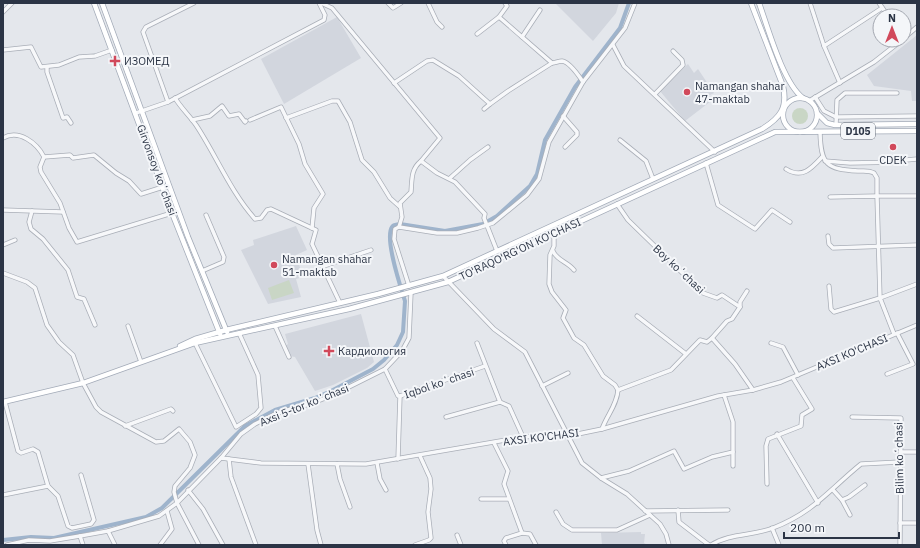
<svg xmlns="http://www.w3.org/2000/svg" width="920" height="548" viewBox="0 0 920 548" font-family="'IBM Plex Sans',sans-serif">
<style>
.built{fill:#d2d6de}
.green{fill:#c9d6c5}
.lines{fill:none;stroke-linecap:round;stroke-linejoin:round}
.canal{stroke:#9fb4cc;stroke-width:4}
.minor-casing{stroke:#a9aeb7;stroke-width:5}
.major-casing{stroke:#a3abb8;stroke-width:6}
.minor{stroke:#f7f8fa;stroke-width:3.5}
.major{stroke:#fff;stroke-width:4.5}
.poi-dot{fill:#d1495b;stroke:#f4f6f9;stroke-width:1.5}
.labels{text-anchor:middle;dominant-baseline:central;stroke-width:4;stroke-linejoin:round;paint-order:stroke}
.shield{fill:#f4f6f9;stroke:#676e7b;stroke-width:1}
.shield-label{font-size:10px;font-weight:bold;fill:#2b3445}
.poi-label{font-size:11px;fill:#2b3445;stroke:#f4f6f9;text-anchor:start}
.street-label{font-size:11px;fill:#2b3445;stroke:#f4f6f9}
</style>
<rect width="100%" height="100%" fill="#e4e7ec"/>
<!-- built -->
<g class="built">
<path d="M 555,3 L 619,3 L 616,13 L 593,41 Z"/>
<path d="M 337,17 L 361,58 L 284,104 L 261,59 Z"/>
<path d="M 917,35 L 917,101 L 912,101 L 911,91 L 874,86 L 867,75 Z"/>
<path d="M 688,64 L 694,73 L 698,69 L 714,93 L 708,96 L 711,101 L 685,121 L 660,91 Z"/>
<path d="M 296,226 L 307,250 L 296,255 L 303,277 L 296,279 L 301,297 L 268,304 L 241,250 L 254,245 L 253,240 Z"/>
<path d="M 361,314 L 374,362 L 367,368 L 333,385 L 315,391 L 295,357 L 290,356 L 285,346 L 288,344 L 285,334 Z"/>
<path d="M 641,532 L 641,534 L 645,534 L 644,543 L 647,545 L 602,545 L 601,533 Z"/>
</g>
<!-- green -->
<g class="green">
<circle cx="800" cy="116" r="8"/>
<path d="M 289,280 L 294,293 L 272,300 L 268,288 Z"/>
</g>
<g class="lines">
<!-- canal -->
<path class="canal" d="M 3,540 L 31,537 L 54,538 L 146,517 L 162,508 L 245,426 L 275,410 L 315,398 L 331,391 L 373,369 L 384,360 L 397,345 L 403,332 L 405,301 C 401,288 384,238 392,227 C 394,224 397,225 400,224 L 445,231 L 483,224 L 497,216 L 530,186 L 537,174 L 545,140 L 575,87 L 620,28 L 629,3"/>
<defs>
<g id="minor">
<path d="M 321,3 L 332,8 L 440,138 L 421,161 L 437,173 L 455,182 L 485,214 L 484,218 L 497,251"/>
<path d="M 388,3 L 393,8 L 401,3"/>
<path d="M 428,3 L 437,22 L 442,27"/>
<path d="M 505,3 L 507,6 L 499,17 L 552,63"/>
<path d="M 810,3 L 824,46 L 882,8"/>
<path d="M 879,3 L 888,16"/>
<path d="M 3,12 L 12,3"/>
<path d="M 477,34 L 499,17"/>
<path d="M 522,37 L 540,10"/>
<path d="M 904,38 L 917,27"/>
<path d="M 613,45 L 624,66 L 715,152"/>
<path d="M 824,46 L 840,83"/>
<path d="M 3,50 L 31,47 L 41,67 L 59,65 L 79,57 L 95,56 L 112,50"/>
<path d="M 47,67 L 47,72 L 63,118 L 67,117 L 71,123"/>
<path d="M 394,83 L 427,61 L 433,60 L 459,76 L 490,104 L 508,91 L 552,63 C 555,63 559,61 562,61 C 570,62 579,76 583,82"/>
<path d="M 655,94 L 683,65 L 682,60 L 673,51"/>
<path d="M 815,97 L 824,111 L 836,117 L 917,116"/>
<path d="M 175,98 C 181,108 189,115 196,125 C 216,155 230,191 255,219 L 261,218 L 267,210 L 271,209 L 316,230 L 312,244 L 340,303"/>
<path d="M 809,101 L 874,62 L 902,40"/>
<path d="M 168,102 L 143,32 L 146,27 L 194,3"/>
<path d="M 484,109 L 490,104"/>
<path d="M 136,113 L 168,102 L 324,20 L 325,15 L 319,3"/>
<path d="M 563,116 L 577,132 L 577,135 L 565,147"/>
<path d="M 286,118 L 332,101 L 338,101 L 350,122 L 362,160 L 374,172 L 390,198 L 400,207"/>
<path d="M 192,120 L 210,116 L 222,106 L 229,116 L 239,114 L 245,122 L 246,121"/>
<path d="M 250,120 L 281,107 L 299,144 L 305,164 L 323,194 L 314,208 L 312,228"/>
<path d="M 836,125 L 837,100 L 845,93 L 897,93"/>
<path d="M 820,132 C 821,165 826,169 858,171 C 864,171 869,170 874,173 L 877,178 L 877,196 L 917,196"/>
<path d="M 3,138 C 19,129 37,143 44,157 L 40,167 L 41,172 L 60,203 L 69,228 L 77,242 L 172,213"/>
<path d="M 620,140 L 646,161 L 653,179"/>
<path d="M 44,157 L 70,155 L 73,158 L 94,155 L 116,173 L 129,181 L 141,194 L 163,187"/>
<path d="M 825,161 L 850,163 L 902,162 L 906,160 L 917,159"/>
<path d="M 706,163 L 718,205 L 755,229 L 772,210 L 790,222"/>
<path d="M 786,169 C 802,179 811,169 822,157"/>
<path d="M 450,178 L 470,160 L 488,147"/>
<path d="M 617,204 L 628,220 L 703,293 L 717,298 L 722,295 L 740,307 L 732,319 L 727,321 L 712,338 L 735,364 L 753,390"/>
<path d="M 3,210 L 63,212"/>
<path d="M 32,211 L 29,222 L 31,229 L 43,239 L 68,270 L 77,297 L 84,299 L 95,325"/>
<path d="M 399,227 L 437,233 L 457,233 L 478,228 L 493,223 L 527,195 L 539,179 L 549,142 L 583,82 L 625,28 L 635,3"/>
<path d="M 554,233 L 554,246 L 550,255 L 549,284 L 552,292 L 566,310 L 563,318 L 574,338 L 584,345 L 603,376 L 615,385 L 618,390 C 617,405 607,415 602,429"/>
<path d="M 828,236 L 829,244 L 833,248 L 917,245"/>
<path d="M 3,245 L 15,240"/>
<path d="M 553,251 C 556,260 568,262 574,270"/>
<path d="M 324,266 L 371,250"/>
<path d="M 202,271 L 223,262 L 224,257 L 206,215"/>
<path d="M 3,273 L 27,282 L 35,288 L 47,325 L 59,342 L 73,355 L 83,383 L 96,407 L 101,412 L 156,442 L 164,441 L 179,429 L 190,442 L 195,455 L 190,468 L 175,486 L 174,492 L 177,503 L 199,545"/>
<path d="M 443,276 L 494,329 L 525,352 L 582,463 L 601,478 L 627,494 L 660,524 L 666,534 L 669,545"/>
<path d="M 409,286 L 394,239 L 395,229 L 399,227 L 402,217 L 400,203 L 411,192 C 412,179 411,169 421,161"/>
<path d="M 829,286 L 831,309 L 834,312 L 880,298 L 877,196 L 830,197"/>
<path d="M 740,307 L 740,302 L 747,291"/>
<path d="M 637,316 L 686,354"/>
<path d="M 128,326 L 141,362"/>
<path d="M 275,326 L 289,357"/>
<path d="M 894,334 L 880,298 L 917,284"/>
<path d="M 195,343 L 236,427 L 256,414 L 261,408 L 258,375 L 239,333"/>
<path d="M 477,343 L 500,402 L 509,406 L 523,437"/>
<path d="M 771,343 L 783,347 L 798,375"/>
<path d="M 385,369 L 398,396 L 400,396 L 485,366"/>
<path d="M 887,374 L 913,364 L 897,333"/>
<path d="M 542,386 L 568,373"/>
<path d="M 618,390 L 671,370 L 700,340 L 707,342 L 712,338"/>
<path d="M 5,402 L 18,451 L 21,453 L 33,449 L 38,452 L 48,486 L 58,496 L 68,526 L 72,528 L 91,524 L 94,520 L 81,475"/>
<path d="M 446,417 L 500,402"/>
<path d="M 852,417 L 901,418 L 900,545"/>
<path d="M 125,426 L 171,409 L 173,411"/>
<path d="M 777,434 L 818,503"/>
<path d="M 494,443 L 508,471 L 504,484 L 522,533 L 530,534 L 536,545"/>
<path d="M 900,452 L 917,452"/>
<path d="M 221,458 L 261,463 L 366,464 L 523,437 L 551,435 L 568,436 L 602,429 L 718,396 L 753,390 L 781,382 L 917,325"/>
<path d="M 229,459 L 231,477 L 256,545"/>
<path d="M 398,459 L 400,396"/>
<path d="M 377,463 L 380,479 L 386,490"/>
<path d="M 308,464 L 317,530 L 321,545"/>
<path d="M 337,464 L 340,479 L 350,507"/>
<path d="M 733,466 L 733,452"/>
<path d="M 601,478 L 629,471 L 674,451 L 684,469 L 712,457 L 733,452 L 733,422 L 724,395"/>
<path d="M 767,484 L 766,446 L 768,439 L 801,426 L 802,415 L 812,409 L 793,378"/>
<path d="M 188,490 L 203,509 L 223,545"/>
<path d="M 833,490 L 842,500 L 849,497 L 865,485"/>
<path d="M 3,495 L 48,486"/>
<path d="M 481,499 L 509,499"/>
<path d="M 842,500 L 850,515"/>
<path d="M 678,510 L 679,522 L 709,545"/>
<path d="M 645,511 L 728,510"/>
<path d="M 556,512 L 563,524 L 572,530 L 617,530 L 650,515"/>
<path d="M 900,523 L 917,523"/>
<path d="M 772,528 L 779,545"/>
<path d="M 108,531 L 115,545"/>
<path d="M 457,535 L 461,545"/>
<path d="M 80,536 L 83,545"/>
<path d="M 7,545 L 29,540 L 50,541 L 80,536 L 108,531 L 159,516 L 177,503 L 221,458 L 241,434 L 255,424 L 277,413 L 313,403 L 335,394 L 385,369 L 402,351 L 409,338 L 411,293"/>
<path d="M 160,545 L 172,529 L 167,511"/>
<path d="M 415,545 L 429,540 L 431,538 L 428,512 L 431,489 L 430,478 L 420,456"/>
<path d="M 506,545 L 504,541 L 506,538 L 522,533"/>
<path d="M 711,545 C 730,533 753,536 773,528 C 814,512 829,490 861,464 L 900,462"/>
</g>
<g id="major">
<path d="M 94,3 L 172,213 L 220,334"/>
<path d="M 102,3 L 188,237 L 227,332"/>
<path d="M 759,3 C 768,28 783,83 803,98"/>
<circle cx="800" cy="115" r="17"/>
<path d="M 817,113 L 827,123 L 835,125 L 917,124"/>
<path d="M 180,346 L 195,339 L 226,330 L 378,294 L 443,276 L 762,129 C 780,118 788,108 783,86 L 751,3"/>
<path d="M 3,402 L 83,383 L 195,343 L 349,309 L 448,282 L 775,132 L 917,131"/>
</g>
</defs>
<!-- minor casing -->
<use href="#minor" class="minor-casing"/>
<!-- major casing -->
<use href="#major" class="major-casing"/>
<!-- minor -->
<use href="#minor" class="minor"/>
<!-- major -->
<use href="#major" class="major"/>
</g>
<!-- markers -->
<g class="poi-dot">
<path d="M113 55h4v4h4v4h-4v4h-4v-4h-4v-4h4z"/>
<circle cx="687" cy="92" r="4"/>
<circle cx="893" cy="147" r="4"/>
<circle cx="274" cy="265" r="4"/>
<path d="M327 345h4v4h4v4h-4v4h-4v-4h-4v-4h4z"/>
</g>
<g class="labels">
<!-- shield labels -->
<rect class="shield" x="841" y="123" width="34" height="16" rx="3"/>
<g class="shield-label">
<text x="858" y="131">D105</text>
</g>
<!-- poi labels -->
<g class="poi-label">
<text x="124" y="61">ИЗОМЕД</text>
<text x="695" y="86">Namangan shahar<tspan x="695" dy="13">47-maktab</tspan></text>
<text x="893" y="160" text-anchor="middle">CDEK</text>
<text x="282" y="259">Namangan shahar<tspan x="282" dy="13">51-maktab</tspan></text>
<text x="338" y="351">Кардиология</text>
</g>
<!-- street labels -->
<g class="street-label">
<text transform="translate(157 170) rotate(70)">Girvonsoy koʻchasi</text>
<text transform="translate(520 249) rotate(-25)">TO'RAQO'RG'ON KO'CHASI</text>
<text transform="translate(679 269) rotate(43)">Boy koʻchasi</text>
<text transform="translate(852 352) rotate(-23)">AXSI KO'CHASI</text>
<text transform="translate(439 383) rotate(-19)">Iqbol koʻchasi</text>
<text transform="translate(304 405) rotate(-22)">Аxsi 5-tor koʼchasi</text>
<text transform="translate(541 437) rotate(-7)">AXSI KO'CHASI</text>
<text transform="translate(899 458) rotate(-91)">Bilim koʻchasi</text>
</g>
</g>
<!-- border -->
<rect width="920" height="548" fill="none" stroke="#2b3445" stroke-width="8"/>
<!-- north arrow -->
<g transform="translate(892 28)"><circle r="19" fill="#f4f6f9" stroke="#a4a8b1"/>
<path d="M0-3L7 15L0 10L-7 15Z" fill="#d1495b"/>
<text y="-6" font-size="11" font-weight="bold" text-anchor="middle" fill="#2b3445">N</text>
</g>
<!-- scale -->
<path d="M784 532v6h115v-6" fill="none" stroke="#2b3445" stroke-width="2"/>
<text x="790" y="532" font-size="12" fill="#2b3445" stroke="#f4f6f9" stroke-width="3" paint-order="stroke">200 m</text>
</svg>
